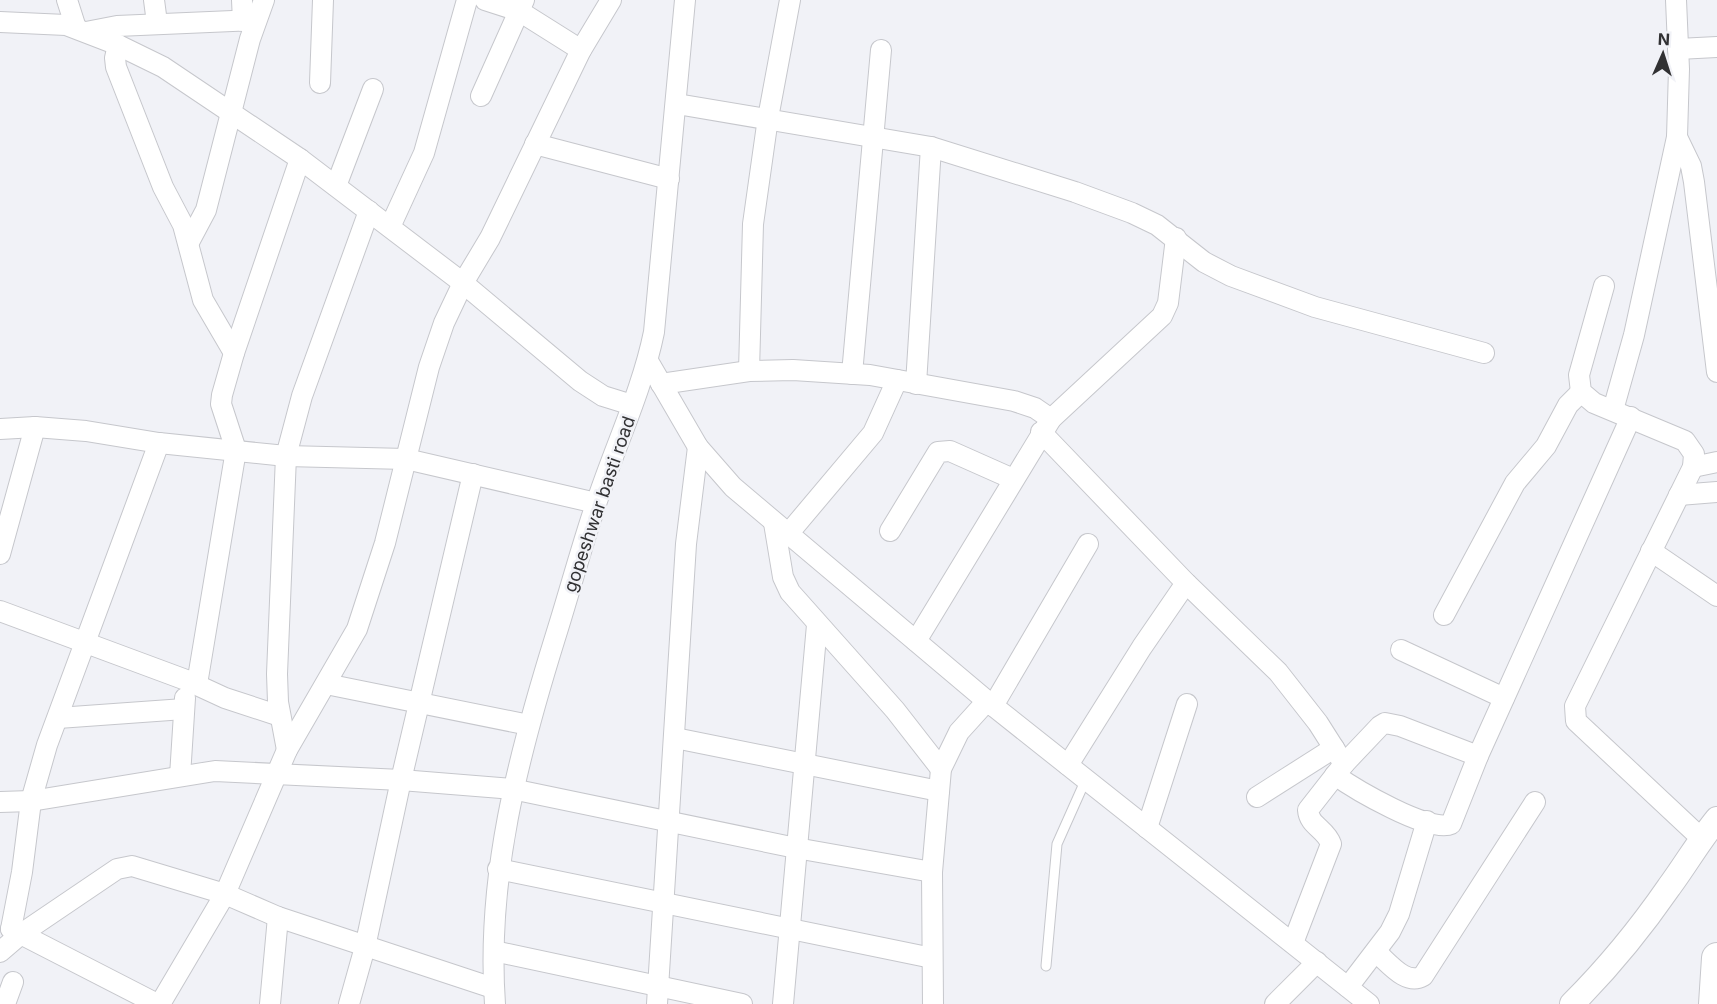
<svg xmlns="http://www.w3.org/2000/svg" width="1717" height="1004" viewBox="0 0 1717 1004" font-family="Inter,sans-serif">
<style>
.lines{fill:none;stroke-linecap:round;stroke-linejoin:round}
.service-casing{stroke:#c6c7cc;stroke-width:11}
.minor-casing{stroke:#c6c7cc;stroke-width:22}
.tertiary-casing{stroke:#c6c7cc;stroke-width:26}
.primary-casing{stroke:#c6c7cc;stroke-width:32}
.service{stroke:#fff;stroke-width:9}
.minor{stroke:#fff;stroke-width:20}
.tertiary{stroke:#fff;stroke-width:24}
.primary{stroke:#fff;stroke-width:30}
.labels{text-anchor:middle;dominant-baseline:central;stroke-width:5;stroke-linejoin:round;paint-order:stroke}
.street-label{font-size:18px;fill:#313133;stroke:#f1f2f7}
</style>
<rect width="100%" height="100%" fill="#f1f2f7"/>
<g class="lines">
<defs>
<path id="service" d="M 1046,966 L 1057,844 L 1086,779"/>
<g id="minor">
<path d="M 67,0 L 76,28"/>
<path d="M 154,0 L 157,23"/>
<path d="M 242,0 L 243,21"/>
<path d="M 485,0 L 519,11 L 581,50"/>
<path d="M 0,22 L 66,25 L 118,45 L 163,67 L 300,159 L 463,283 L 580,381 L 603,396 L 632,405"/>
<path d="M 86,32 L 117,26 L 256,20"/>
<path d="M 118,45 L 115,58 L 116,67 L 163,187 L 183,225 L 203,300 L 234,353"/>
<path d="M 1678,49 L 1717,47"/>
<path d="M 320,83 L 323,0"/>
<path d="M 481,96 L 524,0"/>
<path d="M 677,104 L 931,147 L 1075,192 L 1132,213 L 1157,225 L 1204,262 L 1231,276 L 1315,307 L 1484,353"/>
<path d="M 1677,137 L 1691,166 L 1694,182 L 1717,372"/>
<path d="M 535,144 L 669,179"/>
<path d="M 336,186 L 373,89"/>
<path d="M 390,227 L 424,153 L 467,0"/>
<path d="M 189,242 L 206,210 L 250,39 L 264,0"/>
<path d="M 1604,286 L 1579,375 L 1581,392 L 1594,403 L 1685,441 L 1694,454 L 1693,467 L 1575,706 L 1576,721 L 1701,838"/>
<path d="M 648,361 L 698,447 L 733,487 L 987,701 L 1369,1004"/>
<path d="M 749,371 L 753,224 L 768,118 L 790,0"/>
<path d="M 852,374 L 881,50"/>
<path d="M 661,384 L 749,371 L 793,370 L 870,375 L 1014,401 L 1035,408 L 1051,419"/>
<path d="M 916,384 L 931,147"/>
<path d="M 1613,410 L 1634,335 L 1677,137 L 1679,69 L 1676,0"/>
<path d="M 0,429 L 35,427 L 86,431 L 159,443 L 286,456 L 406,459 L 596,503"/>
<path d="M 1041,432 L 1186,583 L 1278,672 L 1318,723 L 1344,764"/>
<path d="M 1693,467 L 1717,462"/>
<path d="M 1679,495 L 1717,492"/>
<path d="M 774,523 L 783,577 L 790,592 L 895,710 L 941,769"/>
<path d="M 890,531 L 938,452 L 950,451 L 1013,479"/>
<path d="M 788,534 L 873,433 L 897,380"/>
<path d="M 1651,551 L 1717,596"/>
<path d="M 0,554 L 35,427"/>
<path d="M 0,611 L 186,680 L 225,698 L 280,716"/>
<path d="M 1444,615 L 1515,483 L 1546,446 L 1568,405 L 1581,392"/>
<path d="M 916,641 L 1051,419 L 1162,316 L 1168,303 L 1176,238"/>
<path d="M 1401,650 L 1504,698"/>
<path d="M 197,684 L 236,450 L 221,404 L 222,395 L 234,353 L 300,159"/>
<path d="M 326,684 L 529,725"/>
<path d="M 993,706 L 1088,544"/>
<path d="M 58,718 L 184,709"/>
<path d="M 675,738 L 939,791"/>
<path d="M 287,750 L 278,702 L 277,674 L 286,456 L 302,396 L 369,211"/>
<path d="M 1068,765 L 1142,647 L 1186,583"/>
<path d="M 1335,775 C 1353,788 1430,834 1451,824 L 1478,756 L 1631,417"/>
<path d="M 180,776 L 185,698"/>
<path d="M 1257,797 L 1334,748"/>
<path d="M 0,802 L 31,801 L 215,771 L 401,780 L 512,789 L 796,848 L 932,872"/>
<path d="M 1147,828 L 1187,704"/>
<path d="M 498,869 L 932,958"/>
<path d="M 11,929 L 22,872 L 31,801 L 47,745 L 159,443"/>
<path d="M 11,929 L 157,1004"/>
<path d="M 1293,943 L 1331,844 C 1326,829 1309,826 1308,810 L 1344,764 L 1380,726 L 1385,723 L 1400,726 L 1478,756"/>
<path d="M 494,951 L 742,1004"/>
<path d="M 0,952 L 21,934 L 117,869 L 132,866 L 225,894 L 278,917 L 493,988"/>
<path d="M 1376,952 C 1389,963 1406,986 1423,976 L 1535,802"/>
<path d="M 1348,987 L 1390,932 L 1399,914 L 1427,821"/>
<path d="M 5,1004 L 13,982"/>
<path d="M 160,1004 L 225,894 L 287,750 L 357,629 L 385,543 L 429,367 L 444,323 L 463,283 L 490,238 L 581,50 L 611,0"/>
<path d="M 270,1004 L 278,917"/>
<path d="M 349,1004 L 365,947 L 401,780 L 473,474"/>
<path d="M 495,1004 C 486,878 518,757 555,638 C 569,594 581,548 596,504 C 615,446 642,391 654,332 L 685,0"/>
<path d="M 657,1004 L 686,544 L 698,447"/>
<path d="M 783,1004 L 817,625"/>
<path d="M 933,1004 L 932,872 L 941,769 L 959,732 L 987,701"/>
<path d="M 1275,1004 L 1317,962"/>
</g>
<path id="tertiary" d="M 1572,1004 C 1608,968 1640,929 1669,887 C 1686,864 1699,841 1717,819"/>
<path id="primary" d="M 1714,1004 L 1717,958"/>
</defs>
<!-- service casing -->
<use href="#service" class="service-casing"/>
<!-- minor casing -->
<use href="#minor" class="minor-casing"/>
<!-- tertiary casing -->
<use href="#tertiary" class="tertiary-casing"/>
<!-- primary casing -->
<use href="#primary" class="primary-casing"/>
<!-- service -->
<use href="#service" class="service"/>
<!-- minor -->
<use href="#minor" class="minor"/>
<!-- tertiary -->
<use href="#tertiary" class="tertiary"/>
<!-- primary -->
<use href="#primary" class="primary"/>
</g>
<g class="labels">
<!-- street labels -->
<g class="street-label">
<text transform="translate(599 504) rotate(-71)">gopeshwar basti road</text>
</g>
</g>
<!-- north arrow -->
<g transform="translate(1663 54) rotate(3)" stroke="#f1f2f7" stroke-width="4.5" paint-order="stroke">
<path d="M0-4.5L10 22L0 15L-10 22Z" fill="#313133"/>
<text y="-9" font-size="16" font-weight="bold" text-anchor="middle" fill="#313133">N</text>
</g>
</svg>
